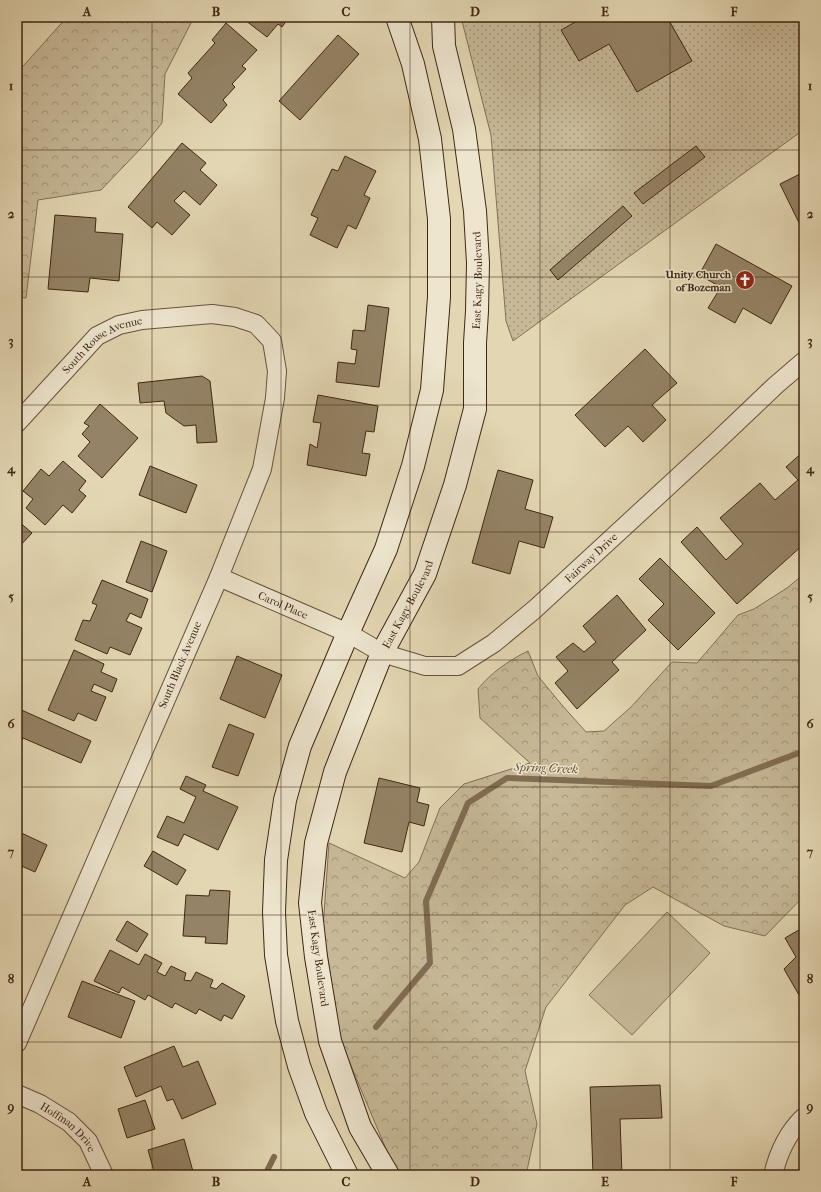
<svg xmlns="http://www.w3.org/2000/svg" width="821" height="1192" viewBox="0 0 821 1192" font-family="'IM FELL French Canon',serif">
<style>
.grass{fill:url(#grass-dots);stroke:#837055}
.forest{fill:url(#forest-crowns);stroke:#837055}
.pitch{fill:#c7b998;stroke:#837055}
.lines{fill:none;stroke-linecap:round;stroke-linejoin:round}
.stream{stroke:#806d52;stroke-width:6}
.building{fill:#948366;stroke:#3f2712}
.street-casing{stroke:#68533a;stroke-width:20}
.secondary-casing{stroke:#3f2712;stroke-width:24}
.street{stroke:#ede5ce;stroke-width:18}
.secondary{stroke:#ede5ce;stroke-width:22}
.grid{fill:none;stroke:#3f2712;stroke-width:1;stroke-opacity:0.55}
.labels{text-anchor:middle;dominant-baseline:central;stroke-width:3;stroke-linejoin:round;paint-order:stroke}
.poi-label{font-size:11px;font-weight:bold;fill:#3f2712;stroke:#ede5ce;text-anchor:end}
.street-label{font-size:11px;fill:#3f2712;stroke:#ede5ce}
.water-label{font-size:12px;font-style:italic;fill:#5f4a32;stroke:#ede5ce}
.neatline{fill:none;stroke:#3f2712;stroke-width:1.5}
.grid-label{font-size:13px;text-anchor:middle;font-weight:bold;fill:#3f2712}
</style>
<defs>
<pattern id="grass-dots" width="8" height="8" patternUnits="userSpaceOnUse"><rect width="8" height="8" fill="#c7b998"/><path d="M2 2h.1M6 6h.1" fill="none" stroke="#a3967b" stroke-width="1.8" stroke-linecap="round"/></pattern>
<pattern id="forest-crowns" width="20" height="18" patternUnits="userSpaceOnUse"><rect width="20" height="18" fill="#c7b998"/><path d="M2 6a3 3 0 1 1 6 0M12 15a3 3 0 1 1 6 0" fill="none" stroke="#a3967b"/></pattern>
</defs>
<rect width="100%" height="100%" fill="#e3d7b3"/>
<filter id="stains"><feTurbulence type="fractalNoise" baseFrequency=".005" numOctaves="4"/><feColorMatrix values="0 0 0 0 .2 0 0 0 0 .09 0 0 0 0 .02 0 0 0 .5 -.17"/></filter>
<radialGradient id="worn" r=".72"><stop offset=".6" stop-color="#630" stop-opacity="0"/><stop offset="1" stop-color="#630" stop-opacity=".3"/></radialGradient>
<!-- grass -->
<path class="grass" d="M 461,17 L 804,17 L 804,131 L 799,133 L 513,341 L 506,321 L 491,135 Z"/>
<!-- forest -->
<g class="forest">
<path d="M 67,17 L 194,17 L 165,74 L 162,123 L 145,144 L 101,190 L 38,200 L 26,298 L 17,297 L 17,73 Z"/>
<path d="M 804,574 L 804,896 L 765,936 L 724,926 L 653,887 L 625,905 L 546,1007 L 525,1071 L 537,1124 L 526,1175 L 397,1175 L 341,1042 L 323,928 L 329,843 L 405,878 L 419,862 L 440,808 L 464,784 L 530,763 L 480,718 L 478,689 C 492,672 508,661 528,651 L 538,676 L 561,704 L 586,732 L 604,731 L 631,707 L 672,662 L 697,663 L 738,615 L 754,609 L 787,588 Z"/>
</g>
<!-- pitch -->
<path class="pitch" d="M 667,912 L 710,953 L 632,1035 L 589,995 Z"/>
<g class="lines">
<!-- stream -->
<g class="stream">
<path d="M 376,1027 L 430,963 L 426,901 L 468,803 L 507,778 L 711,786 L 804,751"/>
<path d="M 265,1175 L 274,1157"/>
</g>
</g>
<!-- building -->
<g class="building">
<path d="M 241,17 L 289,17 L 282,27 L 278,24 L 267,37 Z"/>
<path d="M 577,17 L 667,17 L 692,61 L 637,92 L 609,44 L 579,61 L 561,30 L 579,20 Z"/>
<path d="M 226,23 L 257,50 L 242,66 L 246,69 L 232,84 L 235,87 L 223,100 L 227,105 L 211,123 L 178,94 L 192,78 L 188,73 L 215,43 L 212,40 Z"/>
<path d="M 338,35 L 359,54 L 300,120 L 279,101 Z"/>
<path d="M 182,143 L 206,163 L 200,170 L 217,185 L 200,205 L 184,191 L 174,201 L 190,215 L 172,235 L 157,222 L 152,228 L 128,207 Z"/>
<path d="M 696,146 L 705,157 L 643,204 L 634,193 Z"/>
<path d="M 345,156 L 376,171 L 364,195 L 370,198 L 356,229 L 348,225 L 337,248 L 310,235 L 318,218 L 311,215 L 332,169 L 338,171 Z"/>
<path d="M 804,172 L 804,233 L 780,184 Z"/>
<path d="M 623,206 L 632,216 L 558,280 L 550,270 Z"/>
<path d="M 55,215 L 96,218 L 95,232 L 123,234 L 119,281 L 90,278 L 88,292 L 48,289 Z"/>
<path d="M 716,244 L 792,286 L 771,324 L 743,308 L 735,323 L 708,308 L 721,287 L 699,275 Z"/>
<path d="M 368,305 L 389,308 L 379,387 L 336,382 L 338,362 L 355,364 L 357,350 L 351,349 L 353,330 L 365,331 Z"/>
<path d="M 645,349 L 677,383 L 652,405 L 666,420 L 643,442 L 628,426 L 605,447 L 575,415 Z"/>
<path d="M 202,376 L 210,381 L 217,442 L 197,443 L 196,425 L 184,426 L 166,413 L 164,401 L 140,403 L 138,383 Z"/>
<path d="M 318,395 L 378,406 L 374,432 L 366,431 L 362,453 L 370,454 L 366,476 L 307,465 L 310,444 L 317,448 L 321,423 L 313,422 Z"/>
<path d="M 100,404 L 138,438 L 102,478 L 78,456 L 90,442 L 82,434 L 89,426 L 84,423 Z"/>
<path d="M 804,451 L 804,544 L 737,604 L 681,542 L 697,527 L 726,560 L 743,544 L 720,518 L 760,483 L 775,500 L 798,480 L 786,467 Z"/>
<path d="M 63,461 L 86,481 L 79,490 L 86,496 L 72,513 L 63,505 L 45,525 L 26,508 L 33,499 L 23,491 L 41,469 L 49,476 Z"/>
<path d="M 150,466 L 197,485 L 186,513 L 139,495 Z"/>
<path d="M 498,470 L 533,480 L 525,509 L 553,517 L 544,548 L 519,541 L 510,574 L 472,563 Z"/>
<path d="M 17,520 L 32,533 L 17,549 Z"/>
<path d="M 141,541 L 167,551 L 152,592 L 126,582 Z"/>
<path d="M 660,558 L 715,613 L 678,650 L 648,620 L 664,604 L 639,579 Z"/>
<path d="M 102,580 L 148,599 L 141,618 L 130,613 L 126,621 L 142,628 L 130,655 L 110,647 L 107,654 L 75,640 L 83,620 L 90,621 L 97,605 L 92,603 Z"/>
<path d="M 617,595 L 646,630 L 612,662 L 619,670 L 577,709 L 555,683 L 568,671 L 556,657 L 573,643 L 584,652 L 596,642 L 583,626 Z"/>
<path d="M 74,650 L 104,664 L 101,672 L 117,679 L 112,692 L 94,684 L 91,691 L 106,697 L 96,721 L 78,713 L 74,721 L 48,710 Z"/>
<path d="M 237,656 L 282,675 L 265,718 L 220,699 Z"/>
<path d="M 17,708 L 91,741 L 81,763 L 23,738 L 17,752 Z"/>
<path d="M 229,724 L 254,734 L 238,776 L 212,767 Z"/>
<path d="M 186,776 L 206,785 L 203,791 L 238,807 L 218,850 L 184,834 L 178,846 L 157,837 L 167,816 L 184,823 L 196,797 L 180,789 Z"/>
<path d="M 379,778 L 420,788 L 417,802 L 429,805 L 424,826 L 409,822 L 402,852 L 364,843 Z"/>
<path d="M 17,831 L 47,845 L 35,872 L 17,864 Z"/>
<path d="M 153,851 L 186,870 L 177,885 L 144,866 Z"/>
<path d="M 210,890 L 230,891 L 227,944 L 205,943 L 206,937 L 183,936 L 186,895 L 209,896 Z"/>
<path d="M 127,921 L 148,934 L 137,952 L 116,940 Z"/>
<path d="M 804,927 L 804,992 L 799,995 L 784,969 L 796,957 L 785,938 Z"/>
<path d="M 110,950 L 139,965 L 145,954 L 162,963 L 157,972 L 165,976 L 171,966 L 186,973 L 184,980 L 191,981 L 196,972 L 213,980 L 210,987 L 216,989 L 222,983 L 245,996 L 232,1019 L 224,1015 L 221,1021 L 199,1009 L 196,1014 L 175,1003 L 172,1008 L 148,995 L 145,1000 L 122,987 L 119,993 L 94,981 Z"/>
<path d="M 82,981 L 135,1001 L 121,1038 L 68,1017 Z"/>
<path d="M 174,1046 L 183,1067 L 198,1061 L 216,1104 L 182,1119 L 173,1099 L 167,1101 L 161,1086 L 136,1097 L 124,1067 Z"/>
<path d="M 660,1085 L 662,1118 L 620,1119 L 622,1175 L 593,1175 L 590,1087 Z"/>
<path d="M 145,1100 L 155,1129 L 127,1138 L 118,1109 Z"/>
<path d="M 184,1139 L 194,1175 L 155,1175 L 148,1150 Z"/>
</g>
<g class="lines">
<defs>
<g id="street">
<path id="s1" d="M 17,423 L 97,336 L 119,325 L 142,320 L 212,314 L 235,317 L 256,324 L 272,341 L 277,371 L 275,398 L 262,469 L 219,577 L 17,1043"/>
<path id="s2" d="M 219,577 L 348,633 L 382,653 L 425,666 L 458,666 L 494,643 L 535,609 L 715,443 L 776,385 L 804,361"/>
<path id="s3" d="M 17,1094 L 40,1104 L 69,1122 L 88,1141 L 104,1175"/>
<path d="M 773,1175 C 778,1154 788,1132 804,1117"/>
</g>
<g id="secondary">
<path d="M 347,1175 L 316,1113 L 299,1066 L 287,1021 L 276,955 L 274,912 L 276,860 L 285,800 L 300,746 L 348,633 L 386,549 L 413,466 L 432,390 L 439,297 L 439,219 L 430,139 L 413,64 L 397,17"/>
<path id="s4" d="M 388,1175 L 360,1127 L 330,1041 L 316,957 L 310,903 L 316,843 L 335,772 L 382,653 L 425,574 L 455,485 L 475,409 L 475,343 L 477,311 L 478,263 L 475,211 L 464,129 L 444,46 L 443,17"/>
</g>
</defs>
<!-- street casing -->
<use href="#street" class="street-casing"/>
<!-- secondary casing -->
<use href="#secondary" class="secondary-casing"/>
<!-- street -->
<use href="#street" class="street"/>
<!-- secondary -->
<use href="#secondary" class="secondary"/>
</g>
<!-- grid -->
<path class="grid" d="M 152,17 L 152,1175M 281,17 L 281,1175M 410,17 L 410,1175M 540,17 L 540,1175M 670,17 L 670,1175M 17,150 L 804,150M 17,277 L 804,277M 17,405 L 804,405M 17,532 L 804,532M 17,660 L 804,660M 17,787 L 804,787M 17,915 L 804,915M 17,1042 L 804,1042"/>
<!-- icons -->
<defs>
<symbol id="church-disc" viewBox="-11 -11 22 22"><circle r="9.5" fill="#8f2418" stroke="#ede5ce"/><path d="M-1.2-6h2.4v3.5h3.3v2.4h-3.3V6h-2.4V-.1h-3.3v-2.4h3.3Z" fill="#fff"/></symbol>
</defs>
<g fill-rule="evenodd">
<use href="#church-disc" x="734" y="269" width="22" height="22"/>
</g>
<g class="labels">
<!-- poi labels -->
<g class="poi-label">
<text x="731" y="274">Unity Church<tspan x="731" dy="13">of Bozeman</tspan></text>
</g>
<!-- street labels -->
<g class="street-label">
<text stroke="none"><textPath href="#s4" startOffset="939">East Kagy Boulevard</textPath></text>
<text stroke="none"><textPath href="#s1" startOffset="118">South Rouse Avenue</textPath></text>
<text stroke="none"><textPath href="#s2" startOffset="430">Fairway Drive</textPath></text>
<text stroke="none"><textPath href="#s4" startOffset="603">East Kagy Boulevard</textPath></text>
<text stroke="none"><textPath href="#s2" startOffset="70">Carol Place</textPath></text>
<text transform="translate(180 665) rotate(-67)">South Black Avenue</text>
<text transform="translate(318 958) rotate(82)">East Kagy Boulevard</text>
<text stroke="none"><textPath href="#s3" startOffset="62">Hoffman Drive</textPath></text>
</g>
<!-- water labels -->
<g class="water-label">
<text transform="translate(546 768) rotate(2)">Spring Creek</text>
</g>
</g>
<!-- margin -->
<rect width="821" height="1192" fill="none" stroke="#e3d7b3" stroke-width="44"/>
<rect x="22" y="22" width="777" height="1148" class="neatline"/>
<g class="grid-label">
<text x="87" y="16">A</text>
<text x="216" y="16">B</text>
<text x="346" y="16">C</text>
<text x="475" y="16">D</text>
<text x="605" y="16">E</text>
<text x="734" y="16">F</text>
<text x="11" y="90">1</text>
<text x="810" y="90">1</text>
<text x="11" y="218">2</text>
<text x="810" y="218">2</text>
<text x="11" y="345">3</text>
<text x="810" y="345">3</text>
<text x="11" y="473">4</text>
<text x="810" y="473">4</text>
<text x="11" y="601">5</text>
<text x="810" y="601">5</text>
<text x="11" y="728">6</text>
<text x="810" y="728">6</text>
<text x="11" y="856">7</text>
<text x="810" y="856">7</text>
<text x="11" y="983">8</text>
<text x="810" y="983">8</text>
<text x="11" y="1111">9</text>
<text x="810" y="1111">9</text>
<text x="87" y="1186">A</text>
<text x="216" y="1186">B</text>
<text x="346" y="1186">C</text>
<text x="475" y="1186">D</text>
<text x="605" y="1186">E</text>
<text x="734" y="1186">F</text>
</g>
<rect width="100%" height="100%" filter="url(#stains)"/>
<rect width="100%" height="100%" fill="url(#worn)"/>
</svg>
